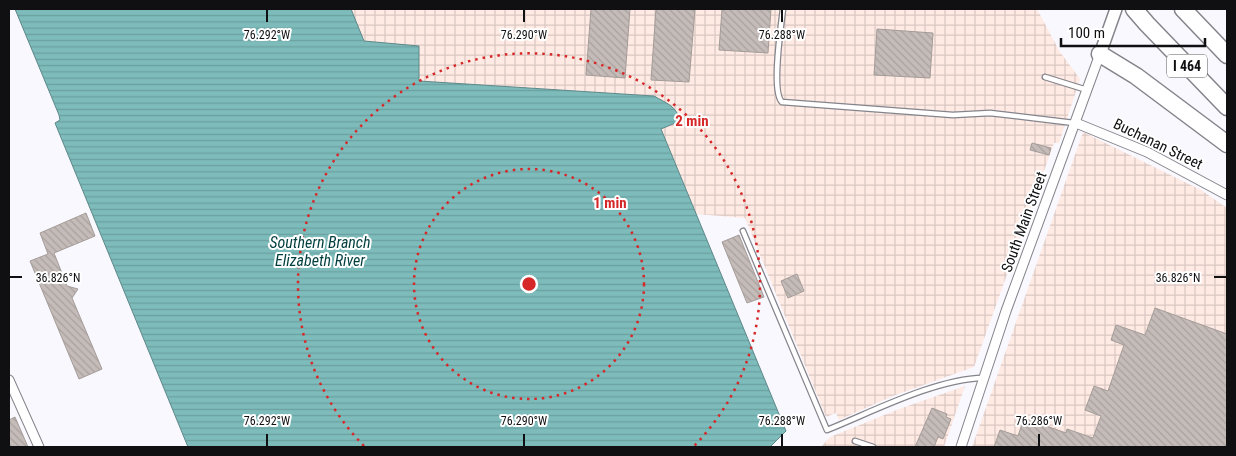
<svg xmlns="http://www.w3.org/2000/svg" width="1236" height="456" viewBox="0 0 1236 456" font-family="'Roboto Condensed',sans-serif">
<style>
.industrial{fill:url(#industrial-grid)}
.water{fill:url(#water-rules);stroke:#5d8889}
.building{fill:url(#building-back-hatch);stroke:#a49c98}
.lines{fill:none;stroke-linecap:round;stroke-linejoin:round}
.service-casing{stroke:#84848b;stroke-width:7}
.minor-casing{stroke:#84848b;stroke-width:11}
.tertiary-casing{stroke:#84848b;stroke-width:14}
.motorway-casing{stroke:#84848b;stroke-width:19}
.service{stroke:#fff;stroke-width:4.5}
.minor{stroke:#fff;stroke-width:9}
.tertiary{stroke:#fff;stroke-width:11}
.motorway{stroke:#fff;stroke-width:16}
.ticks{fill:none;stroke:#101013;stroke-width:2}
.ring{fill:none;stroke:#d62828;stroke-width:2.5;stroke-dasharray:2.5 5}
.labels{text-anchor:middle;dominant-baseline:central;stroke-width:4;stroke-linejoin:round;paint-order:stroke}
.shield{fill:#fff;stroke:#58585a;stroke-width:1}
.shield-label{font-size:14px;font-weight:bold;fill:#101013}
.street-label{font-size:15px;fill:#101013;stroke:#fff}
.water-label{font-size:16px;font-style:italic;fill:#013e3f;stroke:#fff}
.ticks-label{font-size:12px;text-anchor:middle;fill:#101013;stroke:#fff;stroke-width:4;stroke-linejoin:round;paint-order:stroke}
.centre{fill:#d62828;stroke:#fff;stroke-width:2.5}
.ring-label{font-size:15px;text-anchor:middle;font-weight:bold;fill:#d62828;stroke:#fff;stroke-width:4;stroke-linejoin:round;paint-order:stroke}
</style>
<defs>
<pattern id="industrial-grid" width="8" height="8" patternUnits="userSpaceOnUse" patternTransform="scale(1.25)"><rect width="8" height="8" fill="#ffeae4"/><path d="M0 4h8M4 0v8" fill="none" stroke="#dac8c3"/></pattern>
<pattern id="water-rules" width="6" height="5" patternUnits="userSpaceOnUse" patternTransform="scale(1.25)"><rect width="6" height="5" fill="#7ebbbb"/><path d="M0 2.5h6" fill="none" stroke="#6ca0a0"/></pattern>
<pattern id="building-back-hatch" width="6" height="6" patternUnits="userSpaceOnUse" patternTransform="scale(1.25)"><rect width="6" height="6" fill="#c5bcb9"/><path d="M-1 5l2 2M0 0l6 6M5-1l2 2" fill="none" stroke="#a8a19e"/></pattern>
</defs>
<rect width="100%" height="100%" fill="#f9f8fe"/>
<!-- industrial -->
<g class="industrial">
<path d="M 309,9 L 1037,9 L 1060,52 L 1080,79 L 1059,143 L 1054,143 L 974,367 L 893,396 L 839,420 L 836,413 L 826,417 L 745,218 L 574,204 Z"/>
<path d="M 1083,132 L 1201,190 L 1227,208 L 1227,447 L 972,447 Z"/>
<path d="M 965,386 L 944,447 L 821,447 L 830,437 L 899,409 Z"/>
</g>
<!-- water -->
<path class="water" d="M 15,9 L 351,9 L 364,41 L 419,46 L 419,81 L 654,96 C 666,103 677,106 680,121 L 661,129 L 786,431 L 770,447 L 188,447 L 55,123 L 60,120 L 59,115 Z"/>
<!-- building -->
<g class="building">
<path d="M 591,9 L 630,9 L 625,78 L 586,75 Z"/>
<path d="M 656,9 L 695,9 L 689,82 L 651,80 Z"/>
<path d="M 722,9 L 771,9 L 768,53 L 719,50 Z"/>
<path d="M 877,29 L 933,33 L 930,78 L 874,75 Z"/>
<path d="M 1032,143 L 1051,148 L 1049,155 L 1030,150 Z"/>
<path d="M 86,213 L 95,236 L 54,253 L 67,286 L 78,289 L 72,298 L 102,369 L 79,379 L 30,261 L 48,254 L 40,233 Z"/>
<path d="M 739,235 L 764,297 L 747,303 L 722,242 Z"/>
<path d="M 797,274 L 804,291 L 788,298 L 781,281 Z"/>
<path d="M 1155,308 L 1227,334 L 1227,447 L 994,447 L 1000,430 L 1018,436 L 1024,418 L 1066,433 L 1067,429 L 1093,438 L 1101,416 L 1085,410 L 1094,386 L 1108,391 L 1124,345 L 1111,340 L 1116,325 L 1145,335 Z"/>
<path d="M 932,408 L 947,414 L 946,417 L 951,419 L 943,439 L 938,437 L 934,447 L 915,447 Z"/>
<path d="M 15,417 L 28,447 L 9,447 L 9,420 Z"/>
</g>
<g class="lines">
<defs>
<g id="service">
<path d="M 783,9 C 781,26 771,92 782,102 L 953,115 L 990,113 L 1074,123"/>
<path d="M 1045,77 L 1087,90"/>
<path d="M 743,231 L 827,430 C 872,412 935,379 983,378"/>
<path d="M 855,441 L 873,447"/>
</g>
<g id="minor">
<path d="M 1076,123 L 1147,152 L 1227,195"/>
<path d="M 9,380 L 39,447"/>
<path d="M 961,447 L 1006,311 L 1100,54"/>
</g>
<path id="tertiary" d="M 1100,54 L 1116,9"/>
<g id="motorway">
<path d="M 1134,9 L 1147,24 L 1227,107"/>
<path d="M 1183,9 L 1227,55"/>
<path d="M 1100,54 L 1136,76 L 1227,144"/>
</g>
</defs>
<!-- service casing -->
<use href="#service" class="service-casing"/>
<!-- minor casing -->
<use href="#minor" class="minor-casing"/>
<!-- tertiary casing -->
<use href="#tertiary" class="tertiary-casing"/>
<!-- motorway casing -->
<use href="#motorway" class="motorway-casing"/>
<!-- service -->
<use href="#service" class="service"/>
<!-- minor -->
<use href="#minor" class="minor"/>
<!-- tertiary -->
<use href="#tertiary" class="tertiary"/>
<!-- motorway -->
<use href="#motorway" class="motorway"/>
</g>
<!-- ticks -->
<path class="ticks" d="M 267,10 L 267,22M 524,10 L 524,22M 782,10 L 782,22M 10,277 L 22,277M 1214,277 L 1226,277M 267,434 L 267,446M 524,434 L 524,446M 782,434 L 782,446M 1039,434 L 1039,446"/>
<!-- distance rings -->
<g class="ring">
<circle cx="529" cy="284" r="115"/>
<path d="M364 446A231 231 0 1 1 694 446"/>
</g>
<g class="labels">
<!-- shield labels -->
<rect class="shield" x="1167" y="54.5" width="40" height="23" rx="4"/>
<g class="shield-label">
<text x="1187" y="66">I 464</text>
</g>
<!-- street labels -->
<g class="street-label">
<text transform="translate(1158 144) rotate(26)">Buchanan Street</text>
<text transform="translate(1024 222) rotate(-70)">South Main Street</text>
</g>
<!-- water labels -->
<g class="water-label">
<text x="320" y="242">Southern Branch<tspan x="320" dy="18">Elizabeth River</tspan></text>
</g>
</g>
<g class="ticks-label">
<text x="267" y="39">76.292°W</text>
<text x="524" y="39">76.290°W</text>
<text x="782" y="39">76.288°W</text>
<text x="58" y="282">36.826°N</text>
<text x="1178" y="282">36.826°N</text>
<text x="267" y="425">76.292°W</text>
<text x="524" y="425">76.290°W</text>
<text x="782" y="425">76.288°W</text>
<text x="1039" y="425">76.286°W</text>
</g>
<circle cx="529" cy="284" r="8" class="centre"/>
<g class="ring-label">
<text x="692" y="126">2 min</text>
<text x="610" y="208">1 min</text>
</g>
<!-- border -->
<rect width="1236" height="456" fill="none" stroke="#101013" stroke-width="20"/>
<!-- scale -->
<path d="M1061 38v8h144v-8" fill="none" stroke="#101013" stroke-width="2.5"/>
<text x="1068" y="38" font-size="15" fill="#101013" stroke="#ffffff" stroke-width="4" paint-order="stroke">100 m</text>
</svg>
